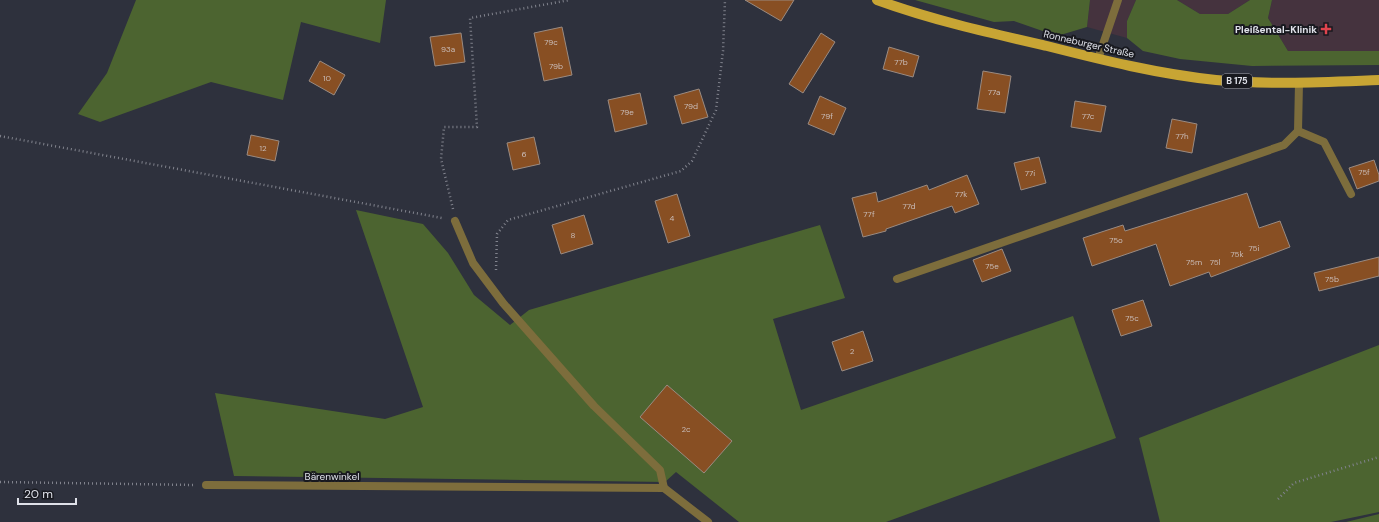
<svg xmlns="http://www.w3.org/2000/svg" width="1379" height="522" viewBox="0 0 1379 522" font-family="'DM Sans',sans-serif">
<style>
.medical{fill:#45333e}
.green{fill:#4c6430}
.building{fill:#884f23;stroke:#9a8b82}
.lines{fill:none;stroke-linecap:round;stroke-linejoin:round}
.path{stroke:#81838d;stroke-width:2.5;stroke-dasharray:1 3;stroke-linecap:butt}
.lane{stroke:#7d6d3c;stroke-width:8}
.street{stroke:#7d6d3c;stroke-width:8}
.primary{stroke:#c8a534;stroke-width:10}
.health-dot{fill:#e0444e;stroke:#18191f;stroke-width:1.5}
.labels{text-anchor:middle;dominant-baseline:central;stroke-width:4;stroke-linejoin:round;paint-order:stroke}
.number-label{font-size:8px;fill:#c9bcb8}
.shield{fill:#18191f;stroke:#a3a5ac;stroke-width:1}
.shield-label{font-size:9px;font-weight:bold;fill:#dfe1e9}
.poi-label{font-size:10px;font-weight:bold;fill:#dfe1e9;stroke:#18191f;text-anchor:end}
.street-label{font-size:10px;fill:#dfe1e9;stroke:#18191f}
</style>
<rect width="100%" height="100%" fill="#2e313d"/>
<!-- medical -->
<g class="medical">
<path d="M 1090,0 L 1136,0 L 1127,21 L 1127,38 L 1087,27 Z"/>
<path d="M 1177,0 L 1250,0 L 1228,14 L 1200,14 Z"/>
<path d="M 1272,0 L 1379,0 L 1379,51 L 1288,51 L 1268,18 Z"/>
</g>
<!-- green -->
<g class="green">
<path d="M 136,0 L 386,0 L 380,43 L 301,22 L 283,100 L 211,82 L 100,122 L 78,114 L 107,73 Z"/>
<path d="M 915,0 L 1090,0 L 1087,27 L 1057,36 L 1014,21 L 994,22 Z"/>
<path d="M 1136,0 L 1177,0 L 1200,14 L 1228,14 L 1250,0 L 1272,0 L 1268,18 L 1288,51 L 1379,51 L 1379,65 L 1252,66 L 1180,59 L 1143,51 L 1127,38 L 1127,21 Z"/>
<path d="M 356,210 L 423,224 L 448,253 L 474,295 L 510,325 L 529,310 L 820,225 L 845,298 L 773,319 L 801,410 L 1073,316 L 1116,438 L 886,522 L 739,522 L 676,472 L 665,482 L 234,476 L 215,393 L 385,419 L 423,407 Z"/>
<path d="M 1379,345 L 1379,512 L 1331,522 L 1160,522 L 1139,438 Z"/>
<path d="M 1379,514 L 1379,522 L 1346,522 Z"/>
</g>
<!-- building -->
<g class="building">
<path d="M 745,0 L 794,0 L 781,21 Z"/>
<path d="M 562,27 L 572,75 L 544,81 L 534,33 Z"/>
<path d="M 461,33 L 465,62 L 435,66 L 430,37 Z"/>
<path d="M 821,33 L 835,42 L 803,93 L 789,84 Z"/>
<path d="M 889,47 L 919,56 L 913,77 L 883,69 Z"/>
<path d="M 320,61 L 345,75 L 334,95 L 309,81 Z"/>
<path d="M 983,71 L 1011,76 L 1005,113 L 977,109 Z"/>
<path d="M 699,89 L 708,117 L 682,124 L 674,96 Z"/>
<path d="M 640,93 L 647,124 L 615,132 L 608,100 Z"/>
<path d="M 820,96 L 846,108 L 834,135 L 808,124 Z"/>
<path d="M 1075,101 L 1106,106 L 1101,132 L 1071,127 Z"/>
<path d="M 1172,119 L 1197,124 L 1192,153 L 1166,148 Z"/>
<path d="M 251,135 L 279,141 L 275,161 L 247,155 Z"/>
<path d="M 534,137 L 540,164 L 513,170 L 507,143 Z"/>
<path d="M 1039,157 L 1046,183 L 1021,190 L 1014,163 Z"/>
<path d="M 1374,160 L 1379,175 L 1379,181 L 1357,189 L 1349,168 Z"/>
<path d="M 967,175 L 979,204 L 955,213 L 952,206 L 886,229 L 886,231 L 863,237 L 852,198 L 876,192 L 878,202 L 927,185 L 929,190 Z"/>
<path d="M 1247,193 L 1259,228 L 1280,221 L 1290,247 L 1211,277 L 1209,272 L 1170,286 L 1156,244 L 1092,266 L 1083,238 L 1123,225 L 1125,231 Z"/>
<path d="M 677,194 L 690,236 L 668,243 L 655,201 Z"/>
<path d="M 584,215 L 593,244 L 561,254 L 552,225 Z"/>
<path d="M 1002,249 L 1011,271 L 982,282 L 973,260 Z"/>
<path d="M 1379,257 L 1379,276 L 1319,291 L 1314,273 Z"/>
<path d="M 1143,300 L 1152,326 L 1121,336 L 1112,310 Z"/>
<path d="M 863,331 L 873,361 L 842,371 L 832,342 Z"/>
<path d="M 667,385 L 732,441 L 704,473 L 640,417 Z"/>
</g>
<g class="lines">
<!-- path -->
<g class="path">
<path d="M 0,136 L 442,218"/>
<path d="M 453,209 L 441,159 L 444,127 L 477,127 L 470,18 L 570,0"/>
<path d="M 496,270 L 497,234 L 508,220 L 681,171 L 692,161 L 716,110 L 723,51 L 725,0"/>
<path d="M 0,482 L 194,485"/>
<path d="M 1278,499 L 1294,483 L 1379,457"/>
</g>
<!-- lane -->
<g class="lane">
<path d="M 1098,59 L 1118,0"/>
<path d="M 1299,83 L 1298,131 L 1324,142 L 1351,194"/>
<path d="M 897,279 L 1284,145 L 1298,131"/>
</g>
<!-- street -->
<g class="street">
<path d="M 455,221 L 473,263 L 503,303 L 594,406 L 660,470 L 664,488 L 708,522"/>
<path d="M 206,485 L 664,488"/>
</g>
<!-- primary -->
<path class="primary" d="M 877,0 C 932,20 990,33 1047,46 C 1102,60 1158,74 1216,80 C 1270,85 1325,82 1379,80"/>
</g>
<!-- markers -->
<path class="health-dot" d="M1324 23h4v4h4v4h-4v4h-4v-4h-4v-4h4z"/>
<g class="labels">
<!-- number labels -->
<g class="number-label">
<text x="551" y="42">79c</text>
<text x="448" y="49">93a</text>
<text x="901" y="62">77b</text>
<text x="556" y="66">79b</text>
<text x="327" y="78">10</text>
<text x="994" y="92">77a</text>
<text x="691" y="106">79d</text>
<text x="627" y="112">79e</text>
<text x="827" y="116">79f</text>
<text x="1088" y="116">77c</text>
<text x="1182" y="136">77h</text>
<text x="263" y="148">12</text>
<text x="524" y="154">6</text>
<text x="1364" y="172">75f</text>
<text x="1030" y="173">77i</text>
<text x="961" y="194">77k</text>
<text x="909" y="206">77d</text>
<text x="869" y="214">77f</text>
<text x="672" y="218">4</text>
<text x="573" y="235">8</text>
<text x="1116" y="240">75o</text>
<text x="1254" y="248">75i</text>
<text x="1237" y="254">75k</text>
<text x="1194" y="262">75m</text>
<text x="1215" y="262">75l</text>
<text x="992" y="266">75e</text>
<text x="1332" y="279">75b</text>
<text x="1132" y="318">75c</text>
<text x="852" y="351">2</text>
<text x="686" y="429">2c</text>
</g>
<!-- shield labels -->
<rect class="shield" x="1222" y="74" width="30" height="14" rx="3"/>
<g class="shield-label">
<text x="1237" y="81">B 175</text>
</g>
<!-- poi labels -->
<g class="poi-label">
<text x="1317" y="29">Pleißental-Klinik</text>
</g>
<!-- street labels -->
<g class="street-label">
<text transform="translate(1089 44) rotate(13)">Ronneburger Straße</text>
<text x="332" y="476">Bärenwinkel</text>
</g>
</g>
<!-- scale -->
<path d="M18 498v6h58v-6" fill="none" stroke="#dfe1e9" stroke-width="2"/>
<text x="24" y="498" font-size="12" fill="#dfe1e9" stroke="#18191f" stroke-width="3" paint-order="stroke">20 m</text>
</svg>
